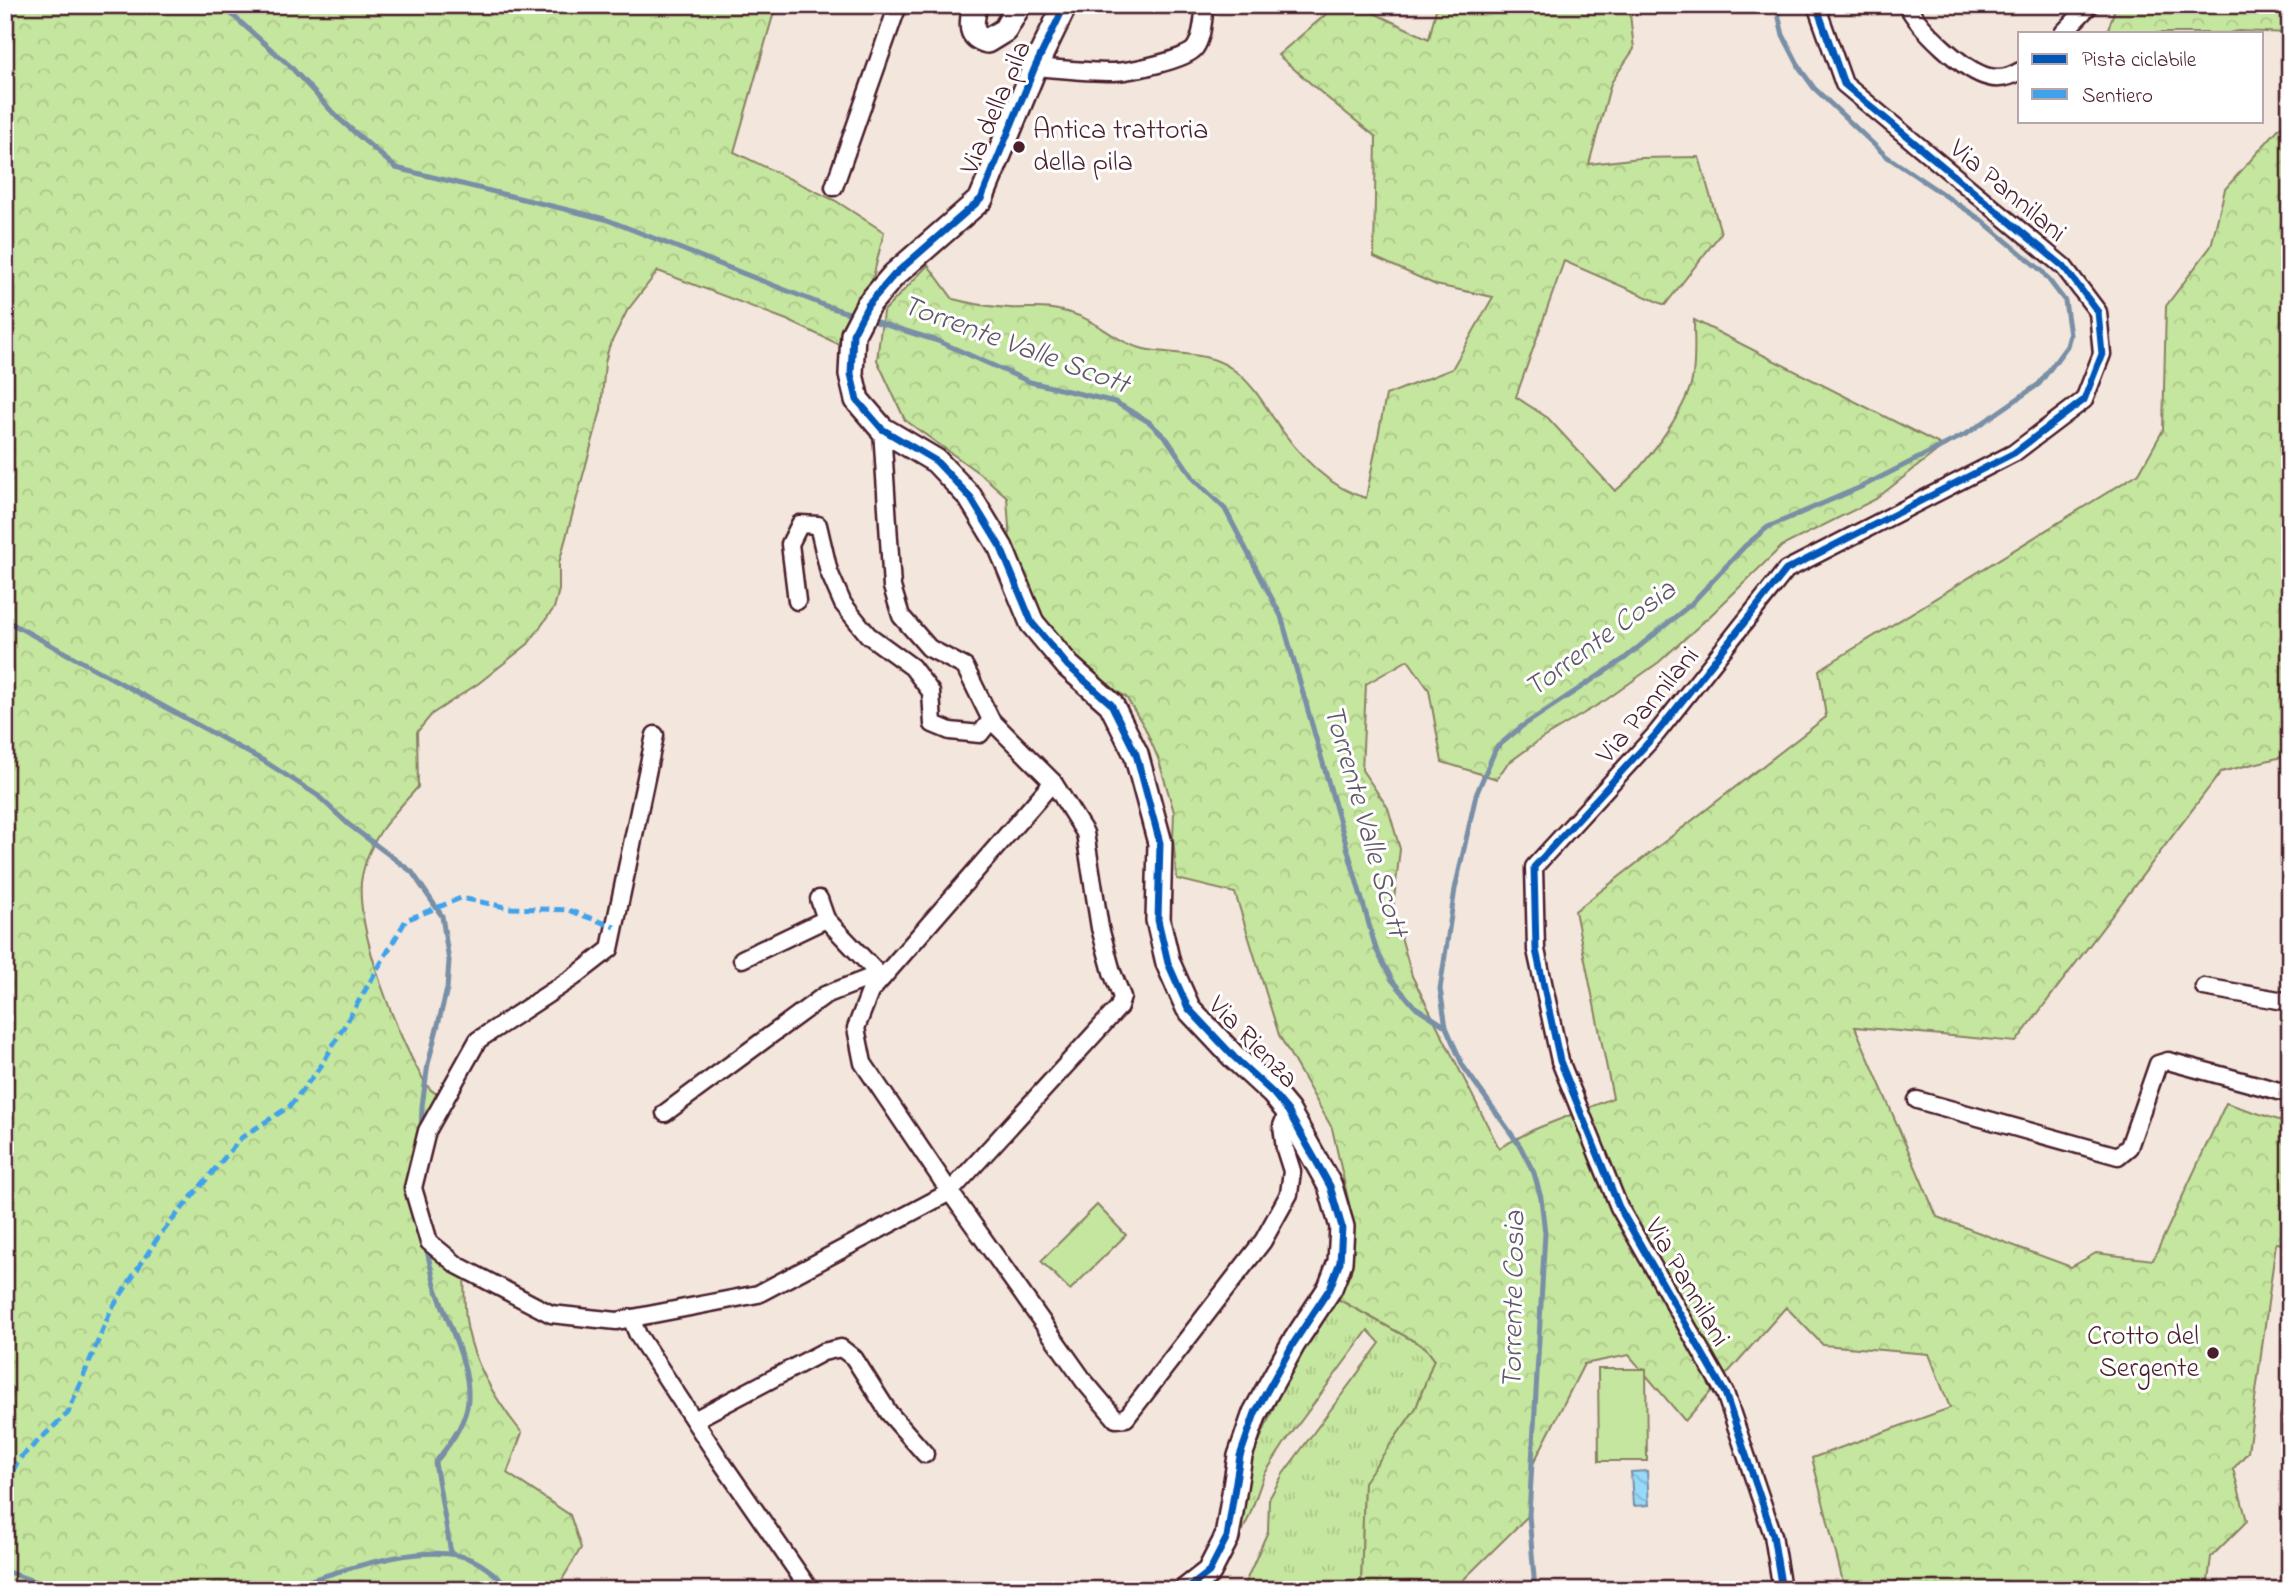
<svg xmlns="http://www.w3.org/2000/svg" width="2295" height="1595" viewBox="0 0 2295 1595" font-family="'Indie Flower',sans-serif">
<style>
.grass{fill:url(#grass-tufts);stroke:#888264;stroke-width:2}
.forest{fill:url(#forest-crowns);stroke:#888264;stroke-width:2}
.pitch{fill:#c5e69e;stroke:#888264;stroke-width:2}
.water{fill:url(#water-waves);stroke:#788fa6;stroke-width:2}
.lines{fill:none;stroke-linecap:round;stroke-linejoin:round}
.stream{stroke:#788fa6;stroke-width:5}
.street-casing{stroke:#4a1f2b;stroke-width:21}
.secondary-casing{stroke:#4a1f2b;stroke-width:28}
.street{stroke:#fff;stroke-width:16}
.secondary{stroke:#fff;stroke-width:23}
.quiet{stroke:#40a2eb;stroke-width:5;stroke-dasharray:10 5;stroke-linecap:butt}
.cycleway-casing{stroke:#fff;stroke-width:11}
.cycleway{stroke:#0057b8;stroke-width:7}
.poi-dot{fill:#4a1f2b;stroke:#fff;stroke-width:2.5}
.labels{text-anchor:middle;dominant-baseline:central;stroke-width:6;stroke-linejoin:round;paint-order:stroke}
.street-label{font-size:28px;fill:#4a1f2b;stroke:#fff}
.poi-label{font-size:28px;fill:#4a1f2b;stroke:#fff;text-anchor:start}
.water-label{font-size:30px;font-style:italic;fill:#615768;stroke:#fff}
</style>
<defs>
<pattern id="grass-tufts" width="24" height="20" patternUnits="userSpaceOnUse" patternTransform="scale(1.75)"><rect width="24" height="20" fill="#c5e69e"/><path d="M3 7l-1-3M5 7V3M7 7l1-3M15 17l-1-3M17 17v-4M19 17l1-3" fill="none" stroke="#abc588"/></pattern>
<pattern id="forest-crowns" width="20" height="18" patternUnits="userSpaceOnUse" patternTransform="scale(1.75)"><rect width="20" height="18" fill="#c5e69e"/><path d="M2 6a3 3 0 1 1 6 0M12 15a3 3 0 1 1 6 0" fill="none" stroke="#abc588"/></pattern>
<pattern id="water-waves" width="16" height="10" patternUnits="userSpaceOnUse" patternTransform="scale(1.75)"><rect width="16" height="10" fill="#96d9f8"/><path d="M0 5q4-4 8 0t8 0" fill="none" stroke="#83bad5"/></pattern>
</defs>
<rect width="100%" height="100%" fill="#f3e6dc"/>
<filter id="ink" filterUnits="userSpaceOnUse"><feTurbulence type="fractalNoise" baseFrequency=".0143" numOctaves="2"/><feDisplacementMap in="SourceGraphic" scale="14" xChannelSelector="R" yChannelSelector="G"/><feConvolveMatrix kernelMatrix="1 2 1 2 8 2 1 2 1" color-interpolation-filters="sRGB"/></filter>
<g filter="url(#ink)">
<!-- grass -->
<path class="grass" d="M 1338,1299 L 1425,1347 L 1434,1359 L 1416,1408 L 1364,1483 L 1361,1590 L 1242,1590 L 1268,1531 L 1269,1499 L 1283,1474 L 1380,1343 L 1368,1330 L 1284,1444 L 1264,1475 L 1249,1517 L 1235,1547 L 1252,1458 L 1288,1374 Z"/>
<!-- forest -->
<g class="forest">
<path d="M 5,5 L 776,5 L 734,152 L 836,201 L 884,232 L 869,294 L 838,344 L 787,320 L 658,271 L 627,311 L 609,347 L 605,363 L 601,410 L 559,563 L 559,590 L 554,608 L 528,644 L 479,683 L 432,714 L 417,732 L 418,787 C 393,815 370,836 362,876 C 352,923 401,1049 429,1088 C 434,1094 445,1098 452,1102 L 425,1152 L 417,1189 L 439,1245 L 464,1265 C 465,1287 463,1310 468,1331 C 476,1369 498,1403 522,1433 L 507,1473 L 570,1515 L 581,1548 L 556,1590 L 5,1590 Z"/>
<path d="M 1337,5 L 1357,5 L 1429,39 L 1437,5 L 1629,5 L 1634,49 L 1611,83 L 1589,164 L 1640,158 L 1699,157 L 1721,233 L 1665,305 L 1564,261 L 1516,397 L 1548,418 L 1615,491 C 1641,472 1685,412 1692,380 C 1696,360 1694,340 1694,320 L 1943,446 L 1876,499 L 1782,546 L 1711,615 L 1659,662 L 1606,700 L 1541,739 L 1507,764 L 1497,779 L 1442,762 L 1429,690 L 1408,660 L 1366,684 L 1362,770 L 1388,808 L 1400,849 L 1393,908 L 1412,976 L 1499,1148 L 1533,1130 L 1613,1098 L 1575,911 L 1826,717 L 1819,670 L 2139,473 L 2163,430 L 2166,306 L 2211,246 L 2225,189 L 2280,127 L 2290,121 L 2290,755 L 2221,772 L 2016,1042 L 1855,1027 L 1937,1217 L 2071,1267 L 2096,1253 L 2153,1260 L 2226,1103 L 2279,1120 L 2290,1133 L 2290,1245 L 2276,1243 L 2248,1452 L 2233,1469 L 2247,1521 L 2211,1557 L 2207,1590 L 1845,1590 L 1812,1458 L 1950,1408 L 1929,1354 L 1823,1345 L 1786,1307 L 1685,1421 L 1629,1355 L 1584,1364 L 1530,1470 L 1529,1515 L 1453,1590 L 1361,1590 L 1364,1482 L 1416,1408 L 1434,1359 L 1425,1347 L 1338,1299 L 1351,1272 L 1353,1221 L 1332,1128 L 1279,1035 L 1235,893 L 1177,879 L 1173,838 L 1174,812 L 1158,758 L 1145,728 L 1126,697 L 1107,685 L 1060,643 L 1039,610 L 1010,543 L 1007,497 L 983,476 L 905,420 L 877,360 L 883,312 L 928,265 L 953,299 C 972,304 991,307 1010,308 C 1026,309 1043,306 1058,310 C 1068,312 1079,315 1088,320 C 1107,330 1122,344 1144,349 C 1172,355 1207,351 1231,368 C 1249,380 1261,399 1272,416 C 1295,451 1326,487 1366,498 L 1386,395 L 1452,369 L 1493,297 L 1436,285 L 1374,257 L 1376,137 L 1325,96 L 1278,55 Z"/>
<path d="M 2116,5 L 2290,5 L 2290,33 L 2238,31 L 2229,33 L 2107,33 Z"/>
</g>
<!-- pitch -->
<g class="pitch">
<path d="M 1097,1205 L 1126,1235 L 1070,1290 L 1041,1261 Z"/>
<path d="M 1598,1369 L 1646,1369 L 1647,1461 L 1599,1461 Z"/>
</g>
<!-- water -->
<path class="water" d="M 1647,1471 L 1649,1505 L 1633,1506 L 1631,1472 Z"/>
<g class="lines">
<!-- stream -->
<g class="stream">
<path d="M 221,5 L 289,65 L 337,117 L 396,168 L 605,219 L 826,306 L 858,316"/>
<path d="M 867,319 L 938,341 L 1030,382 L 1115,402 L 1149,422 L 1167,439 L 1194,479 L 1225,509 L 1281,616 L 1376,949 L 1392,980 L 1414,1006 L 1445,1026"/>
<path d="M 5,620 L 264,761 L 317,795 L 348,824 L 412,872 L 442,916 L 449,961 L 447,989 L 428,1064 L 422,1106 L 421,1132"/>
<path d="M 426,1246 C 429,1260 432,1274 436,1288 C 447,1323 474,1370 467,1407 C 462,1429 448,1446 435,1463 L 451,1553"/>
<path d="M 5,1571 L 60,1590"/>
<path d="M 280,1590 C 330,1575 426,1537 475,1561 C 489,1568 502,1581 514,1590"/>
<path d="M 1535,1590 L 1529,1515 L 1545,1233 L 1541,1198 L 1534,1173 L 1520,1146 L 1463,1066 L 1446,1027 L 1440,989 L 1455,889 L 1476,795 L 1496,748 L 1521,727 L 1624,659 L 1690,605 L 1745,546 L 1768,527 L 1861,487 L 1968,433 L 2039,384 L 2067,346 L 2070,335 L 2065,301 L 2042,271 L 1980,219 L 1886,156 L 1814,88 L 1801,70 L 1783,35 L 1776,5"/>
</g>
<defs>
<g id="street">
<path d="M 1907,5 C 1919,28 1963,71 1989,77 C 2000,80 2010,77 2020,71"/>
<path d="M 2063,33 L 2090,5"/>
<path d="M 1035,67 C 1060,69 1086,72 1112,72 C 1127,72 1187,60 1195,48 C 1203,37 1203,18 1205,5"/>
<path d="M 834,187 L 898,5"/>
<path d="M 797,601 L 790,544 L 800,524 L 818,525 L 829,572 L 843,604 L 868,635 L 912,667 L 931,692 L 933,724 L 950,731 L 980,734 L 991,720 L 965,667 L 929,648 L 901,616 L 892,587 L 882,429"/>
<path d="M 991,720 L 1053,782 L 870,992 L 856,1028 L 863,1063 L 950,1192 L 1084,1381 L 1116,1419 L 1126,1418 L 1263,1241 L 1289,1194 L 1292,1171 L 1285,1149 L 1282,1126 L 1288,1111"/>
<path d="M 655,735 L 610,949 L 574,977 L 478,1040 L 427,1131 L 413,1188 L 429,1242 L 457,1265 L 551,1314 L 617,1321 L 758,1294 L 950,1192 L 1119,1007 L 1122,997 L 1112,972 L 1100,928 L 1085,833 L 1053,782"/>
<path d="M 819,899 L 826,919"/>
<path d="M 742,959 L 826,919 L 882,978"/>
<path d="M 2204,987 L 2290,1002"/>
<path d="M 1917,1100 L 2118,1156 L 2129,1147 L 2158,1064 L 2168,1061 L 2290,1094"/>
<path d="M 665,1113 L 825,995 L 869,978 L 882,978"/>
<path d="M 631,1318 L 638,1335 L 718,1457 L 810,1590"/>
<path d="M 2290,1416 L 2290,1448"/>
<path d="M 694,1420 L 823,1352 L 841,1348 L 854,1358 L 889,1413 L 925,1454"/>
<path d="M 1782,1590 L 1773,1535 L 1725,1393 L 1619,1207 L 1560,1061 L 1536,950 L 1534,867 L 1656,734 L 1786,570 L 2014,453 L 2084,400 L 2102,354 L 2098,312 L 2064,267 L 1844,84 L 1816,5"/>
</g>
<g id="secondary">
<path d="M 975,5 C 972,22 967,36 987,41 L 1005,30 L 1019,5"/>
<path d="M 1065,5 L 1035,67 L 981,199 L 894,275 L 868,305 L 853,334 L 851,374 L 857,400 L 882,429 L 936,461 L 970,497 L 1001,548 L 1032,623 L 1068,666 L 1111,704 L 1136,754 L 1160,843 L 1158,920 L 1168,963 L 1188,1008 L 1234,1057 L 1273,1093 L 1288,1111 L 1330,1186 L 1342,1227 L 1340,1262 L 1330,1288 L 1293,1344 L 1255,1413 L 1240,1456 L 1227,1537 L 1209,1572 L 1186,1590"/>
</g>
</defs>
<!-- street casing -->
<use href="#street" class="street-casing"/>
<!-- secondary casing -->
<use href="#secondary" class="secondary-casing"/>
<!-- street -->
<use href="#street" class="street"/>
<!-- secondary -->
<use href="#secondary" class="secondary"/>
<!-- quiet -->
<path class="quiet" d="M 5,1484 L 20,1458 L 68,1413 L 111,1310 L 159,1236 L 241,1138 L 290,1106 L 321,1066 L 406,920 L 461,898 L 511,908 L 568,910 L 615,927"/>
<defs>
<g id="cycleway">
<path d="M 1065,5 L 1035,67 L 981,199 L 894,275 L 868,305 L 853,334 L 851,374 L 857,400 L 882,429 L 936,461 L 970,497 L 1001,548 L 1032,623 L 1068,666 L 1111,704 L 1136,754 L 1160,843 L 1158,920 L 1168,963 L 1188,1008 L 1234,1057 L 1273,1093 L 1288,1111 L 1330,1186 L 1342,1227 L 1340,1262 L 1330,1288 L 1293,1344 L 1255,1413 L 1240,1456 L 1227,1537 L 1209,1572 L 1186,1590"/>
<path d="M 1782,1590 L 1773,1535 L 1725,1393 L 1619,1207 L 1560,1061 L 1536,950 L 1534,867 L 1656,734 L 1786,570 L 2014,453 L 2084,400 L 2102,354 L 2098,312 L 2064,267 L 1844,84 L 1816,5"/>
</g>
</defs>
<!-- cycleway casing -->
<use href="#cycleway" class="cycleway-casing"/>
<!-- cycleway -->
<use href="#cycleway" class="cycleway"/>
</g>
</g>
<!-- markers -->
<g class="poi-dot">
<circle cx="1019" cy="147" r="7"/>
<circle cx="2213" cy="1353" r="7"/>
</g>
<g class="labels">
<!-- street labels -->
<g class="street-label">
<text transform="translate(997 108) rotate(-67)">Via della pila</text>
<text transform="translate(2007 192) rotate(40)">Via Pannilani</text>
<text transform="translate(1649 706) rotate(-50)">Via Pannilani</text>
<text transform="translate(1252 1043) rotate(46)">Via Rienza</text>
<text transform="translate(1686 1283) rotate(60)">Via Pannilani</text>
</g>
<!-- poi labels -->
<g class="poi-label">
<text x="1033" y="131">Antica trattoria<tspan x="1033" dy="32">della pila</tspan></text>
<text x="2199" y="1337" text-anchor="end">Crotto del<tspan x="2199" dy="32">Sergente</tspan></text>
</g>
<!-- water labels -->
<g class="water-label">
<text transform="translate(1015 346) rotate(20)">Torrente Valle Scott</text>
<text transform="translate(1601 640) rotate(-36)">Torrente Cosia</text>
<text transform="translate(1364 821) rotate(74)">Torrente Valle Scott</text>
<text transform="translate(1515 1300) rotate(-89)">Torrente Cosia</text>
</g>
</g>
<!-- margin -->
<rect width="2295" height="1595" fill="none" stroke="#fff" stroke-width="28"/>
<rect x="14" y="14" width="2267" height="1567" fill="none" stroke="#4a1f2b" stroke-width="2.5" filter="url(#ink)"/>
<!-- legend -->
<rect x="2018" y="32" width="245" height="91" fill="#ffffff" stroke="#b7a5aa" stroke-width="2"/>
<rect x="2032" y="54" width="35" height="10" fill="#0057b8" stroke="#b7a5aa" stroke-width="2"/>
<text x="2082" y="66" font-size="21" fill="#4a1f2b">Pista ciclabile</text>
<rect x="2032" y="89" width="35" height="10" fill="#40a2eb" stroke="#b7a5aa" stroke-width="2"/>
<text x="2082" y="102" font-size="21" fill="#4a1f2b">Sentiero</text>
</svg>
